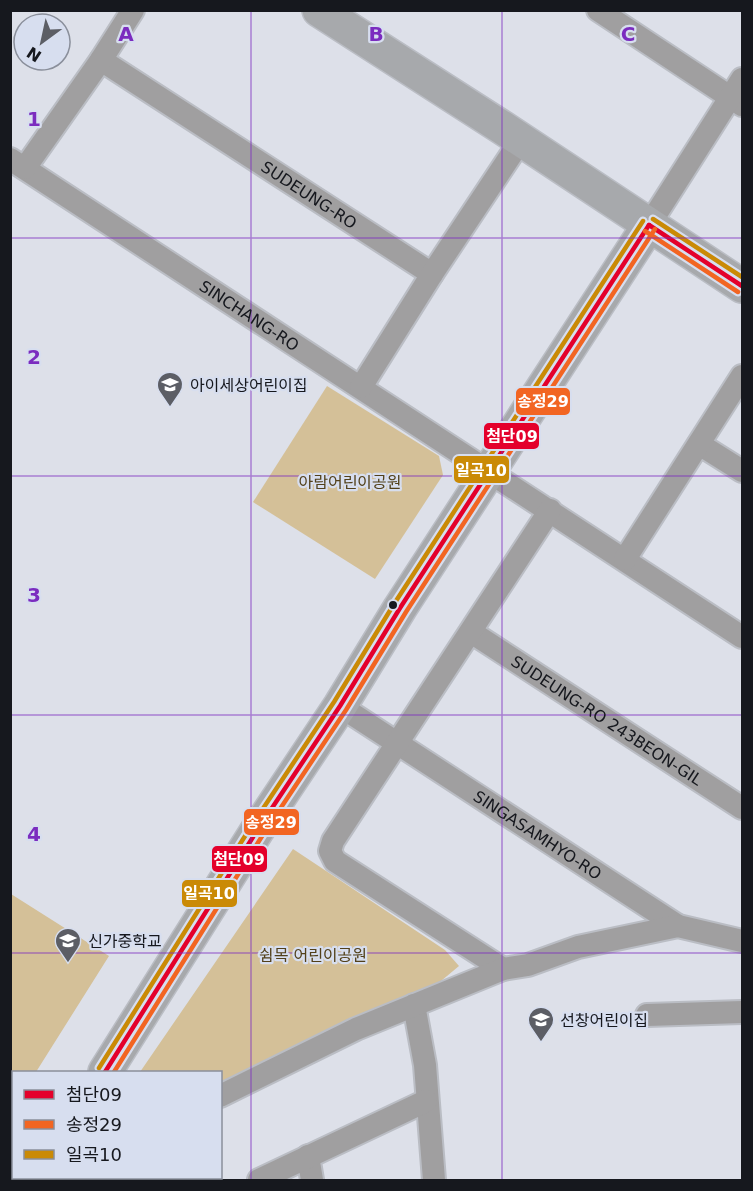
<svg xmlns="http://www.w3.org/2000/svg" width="753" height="1191" viewBox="0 0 753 1191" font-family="'DejaVu Sans','Noto Sans KR',sans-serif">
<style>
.green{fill:#d4c098}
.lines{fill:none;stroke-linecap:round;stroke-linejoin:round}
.street-casing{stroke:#babdc4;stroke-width:26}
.secondary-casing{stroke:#babdc4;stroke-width:36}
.street{stroke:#a09fa0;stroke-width:22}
.secondary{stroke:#a7a9ac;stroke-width:33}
.bus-1-casing{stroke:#d7deef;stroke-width:9}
.bus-2-casing{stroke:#d7deef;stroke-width:9}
.bus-3-casing{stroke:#d7deef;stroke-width:9}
.bus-1{stroke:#e4002b;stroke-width:4.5}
.bus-2{stroke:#f26522;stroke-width:4.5}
.bus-3{stroke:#ca8a06;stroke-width:4.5}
.grid{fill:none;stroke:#7b2cbf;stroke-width:1.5;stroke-opacity:0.55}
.bus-dot{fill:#16181e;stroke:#d7deef;stroke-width:2}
.labels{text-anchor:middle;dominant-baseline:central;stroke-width:4.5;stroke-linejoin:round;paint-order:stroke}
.street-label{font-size:16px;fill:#16181e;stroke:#d7deef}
.poi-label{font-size:16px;fill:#16181e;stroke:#d7deef;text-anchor:start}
.park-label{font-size:16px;fill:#52401a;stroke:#d7deef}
.grid-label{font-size:20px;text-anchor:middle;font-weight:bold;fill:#7b2cbf;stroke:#d7deef;stroke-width:4.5;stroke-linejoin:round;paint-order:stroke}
.line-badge{stroke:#d7deef;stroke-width:2}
.badge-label{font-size:16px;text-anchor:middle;font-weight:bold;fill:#fff}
</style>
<rect width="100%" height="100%" fill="#dde0e9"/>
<!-- green -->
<g class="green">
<path d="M 327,386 L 439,456 L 443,475 L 375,579 L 253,502 Z"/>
<path d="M 293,849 L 445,950 L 459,966 L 441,981 L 221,1084 L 220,1072 L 140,1072 Z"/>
<path d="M 11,894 L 109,956 L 36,1072 L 14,1072 L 13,1109 L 11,1113 Z"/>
</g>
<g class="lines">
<defs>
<g id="street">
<path d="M 598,10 L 742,105"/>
<path id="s1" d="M 101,60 L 432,274"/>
<path id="s2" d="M 10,159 L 742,637"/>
<path d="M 25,168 L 101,60 L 133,10"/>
<path d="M 649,225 L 742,79"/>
<path d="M 361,387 L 432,274 L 521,140"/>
<path d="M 699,444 L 742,471"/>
<path d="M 625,559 L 742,376"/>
<path id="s3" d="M 471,632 L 742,808"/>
<path id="s4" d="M 340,706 L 678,926"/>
<path d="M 503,969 L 335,861 L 330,851 L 333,841 L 550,510"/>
<path d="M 414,1005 L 425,1065 L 434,1180"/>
<path d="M 647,1015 L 742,1012"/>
<path d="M 220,1096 L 356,1029 L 503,969 L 528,965 L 578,947 L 678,926 L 742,941"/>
<path d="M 308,1156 L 312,1180"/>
<path d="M 59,1180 L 65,1178"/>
<path d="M 259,1180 L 426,1101"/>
</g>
<g id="secondary">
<path d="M 319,10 L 503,128 L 742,286"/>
<path d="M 105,1072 L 258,829 L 340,706 L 400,608 L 649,225"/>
<path d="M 35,1180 L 37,1178"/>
</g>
</defs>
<!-- street casing -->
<use href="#street" class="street-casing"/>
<!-- secondary casing -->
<use href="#secondary" class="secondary-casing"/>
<!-- street -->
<use href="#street" class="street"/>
<!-- secondary -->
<use href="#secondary" class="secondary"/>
<defs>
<g id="bus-1">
<path d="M 649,225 L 742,286"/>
<path d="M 105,1072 L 258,829 L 340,706 L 400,608 L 649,225"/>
</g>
<g id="bus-2">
<path d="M 645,231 L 738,292"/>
<path d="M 114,1072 L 264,833 L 346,710 L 406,612 L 655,229"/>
</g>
<g id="bus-3">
<path d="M 653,219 L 742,277"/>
<path d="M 99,1068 L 252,825 L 334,702 L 394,604 L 643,221"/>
</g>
</defs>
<!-- bus-1 casing -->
<use href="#bus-1" class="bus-1-casing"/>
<!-- bus-2 casing -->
<use href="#bus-2" class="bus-2-casing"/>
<!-- bus-3 casing -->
<use href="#bus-3" class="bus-3-casing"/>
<!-- bus-1 -->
<use href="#bus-1" class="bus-1"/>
<!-- bus-2 -->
<use href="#bus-2" class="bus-2"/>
<!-- bus-3 -->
<use href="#bus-3" class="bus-3"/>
</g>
<!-- grid -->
<path class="grid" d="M 251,10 L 251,1180M 502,10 L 502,1180M 10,238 L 742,238M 10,476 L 742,476M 10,715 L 742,715M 10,953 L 742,953"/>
<!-- icons -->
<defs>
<symbol id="school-pin" viewBox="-11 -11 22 30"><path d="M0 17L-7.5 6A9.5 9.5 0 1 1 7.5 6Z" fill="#5c5e65" stroke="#d7deef"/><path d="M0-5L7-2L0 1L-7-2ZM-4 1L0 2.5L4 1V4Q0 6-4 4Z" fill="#fff"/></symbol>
</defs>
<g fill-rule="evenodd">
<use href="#school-pin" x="155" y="370" width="30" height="40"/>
<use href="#school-pin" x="53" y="926" width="30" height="40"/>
<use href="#school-pin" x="526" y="1005" width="30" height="40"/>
</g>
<!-- markers -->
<circle class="bus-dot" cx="393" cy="605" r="5"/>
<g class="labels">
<!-- street labels -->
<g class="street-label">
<text stroke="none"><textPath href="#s1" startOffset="248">SUDEUNG-RO</textPath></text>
<text stroke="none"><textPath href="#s2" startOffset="286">SINCHANG-RO</textPath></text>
<text stroke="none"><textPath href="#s3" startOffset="162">SUDEUNG-RO 243BEON-GIL</textPath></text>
<text stroke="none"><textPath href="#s4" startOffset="236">SINGASAMHYO-RO</textPath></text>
</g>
<!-- poi labels -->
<g class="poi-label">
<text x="190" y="385">아이세상어린이집</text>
<text x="88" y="941">신가중학교</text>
<text x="560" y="1020">선창어린이집</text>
</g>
<!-- park labels -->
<g class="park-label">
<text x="350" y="482">아람어린이공원</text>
<text x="313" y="955">쉼목 어린이공원</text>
</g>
</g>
<g class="grid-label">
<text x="126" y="41">A</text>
<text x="376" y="41">B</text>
<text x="628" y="41">C</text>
<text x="34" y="126">1</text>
<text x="34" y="364">2</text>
<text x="34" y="602">3</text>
<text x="34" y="841">4</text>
</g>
<g class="line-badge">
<rect x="515" y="387" width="56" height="29" rx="6" fill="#f26522"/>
<rect x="483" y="422" width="57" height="28" rx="6" fill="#e4002b"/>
<rect x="453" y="455" width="57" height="29" rx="6" fill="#ca8a06"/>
<rect x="243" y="808" width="57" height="28" rx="6" fill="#f26522"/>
<rect x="211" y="845" width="57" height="28" rx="6" fill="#e4002b"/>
<rect x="181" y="879" width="57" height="29" rx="6" fill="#ca8a06"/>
</g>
<g class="badge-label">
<text x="543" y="407">송정29</text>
<text x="512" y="442">첨단09</text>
<text x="481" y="476">일곡10</text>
<text x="271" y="828">송정29</text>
<text x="239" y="865">첨단09</text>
<text x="209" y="899">일곡10</text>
</g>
<!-- border -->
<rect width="753" height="1191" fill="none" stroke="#16181e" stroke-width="24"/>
<!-- legend -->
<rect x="12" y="1071" width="210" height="108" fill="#d7deef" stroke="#8a8f9b" stroke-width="1.5"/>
<rect x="24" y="1090" width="30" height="9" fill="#e4002b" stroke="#8a8f9b" stroke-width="1.5"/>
<text x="66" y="1101" font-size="18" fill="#16181e">첨단09</text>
<rect x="24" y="1120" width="30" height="9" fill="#f26522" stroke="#8a8f9b" stroke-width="1.5"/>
<text x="66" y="1131" font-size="18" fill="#16181e">송정29</text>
<rect x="24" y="1150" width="30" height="9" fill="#ca8a06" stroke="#8a8f9b" stroke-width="1.5"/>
<text x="66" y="1161" font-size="18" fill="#16181e">일곡10</text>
<!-- north arrow -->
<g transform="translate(42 42) rotate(213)"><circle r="28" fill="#d7deef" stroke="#8a8f9b" stroke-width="1.5"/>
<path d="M0-4.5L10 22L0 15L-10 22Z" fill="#5c5e65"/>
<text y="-9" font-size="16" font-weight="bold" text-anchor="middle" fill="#16181e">N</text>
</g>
</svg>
